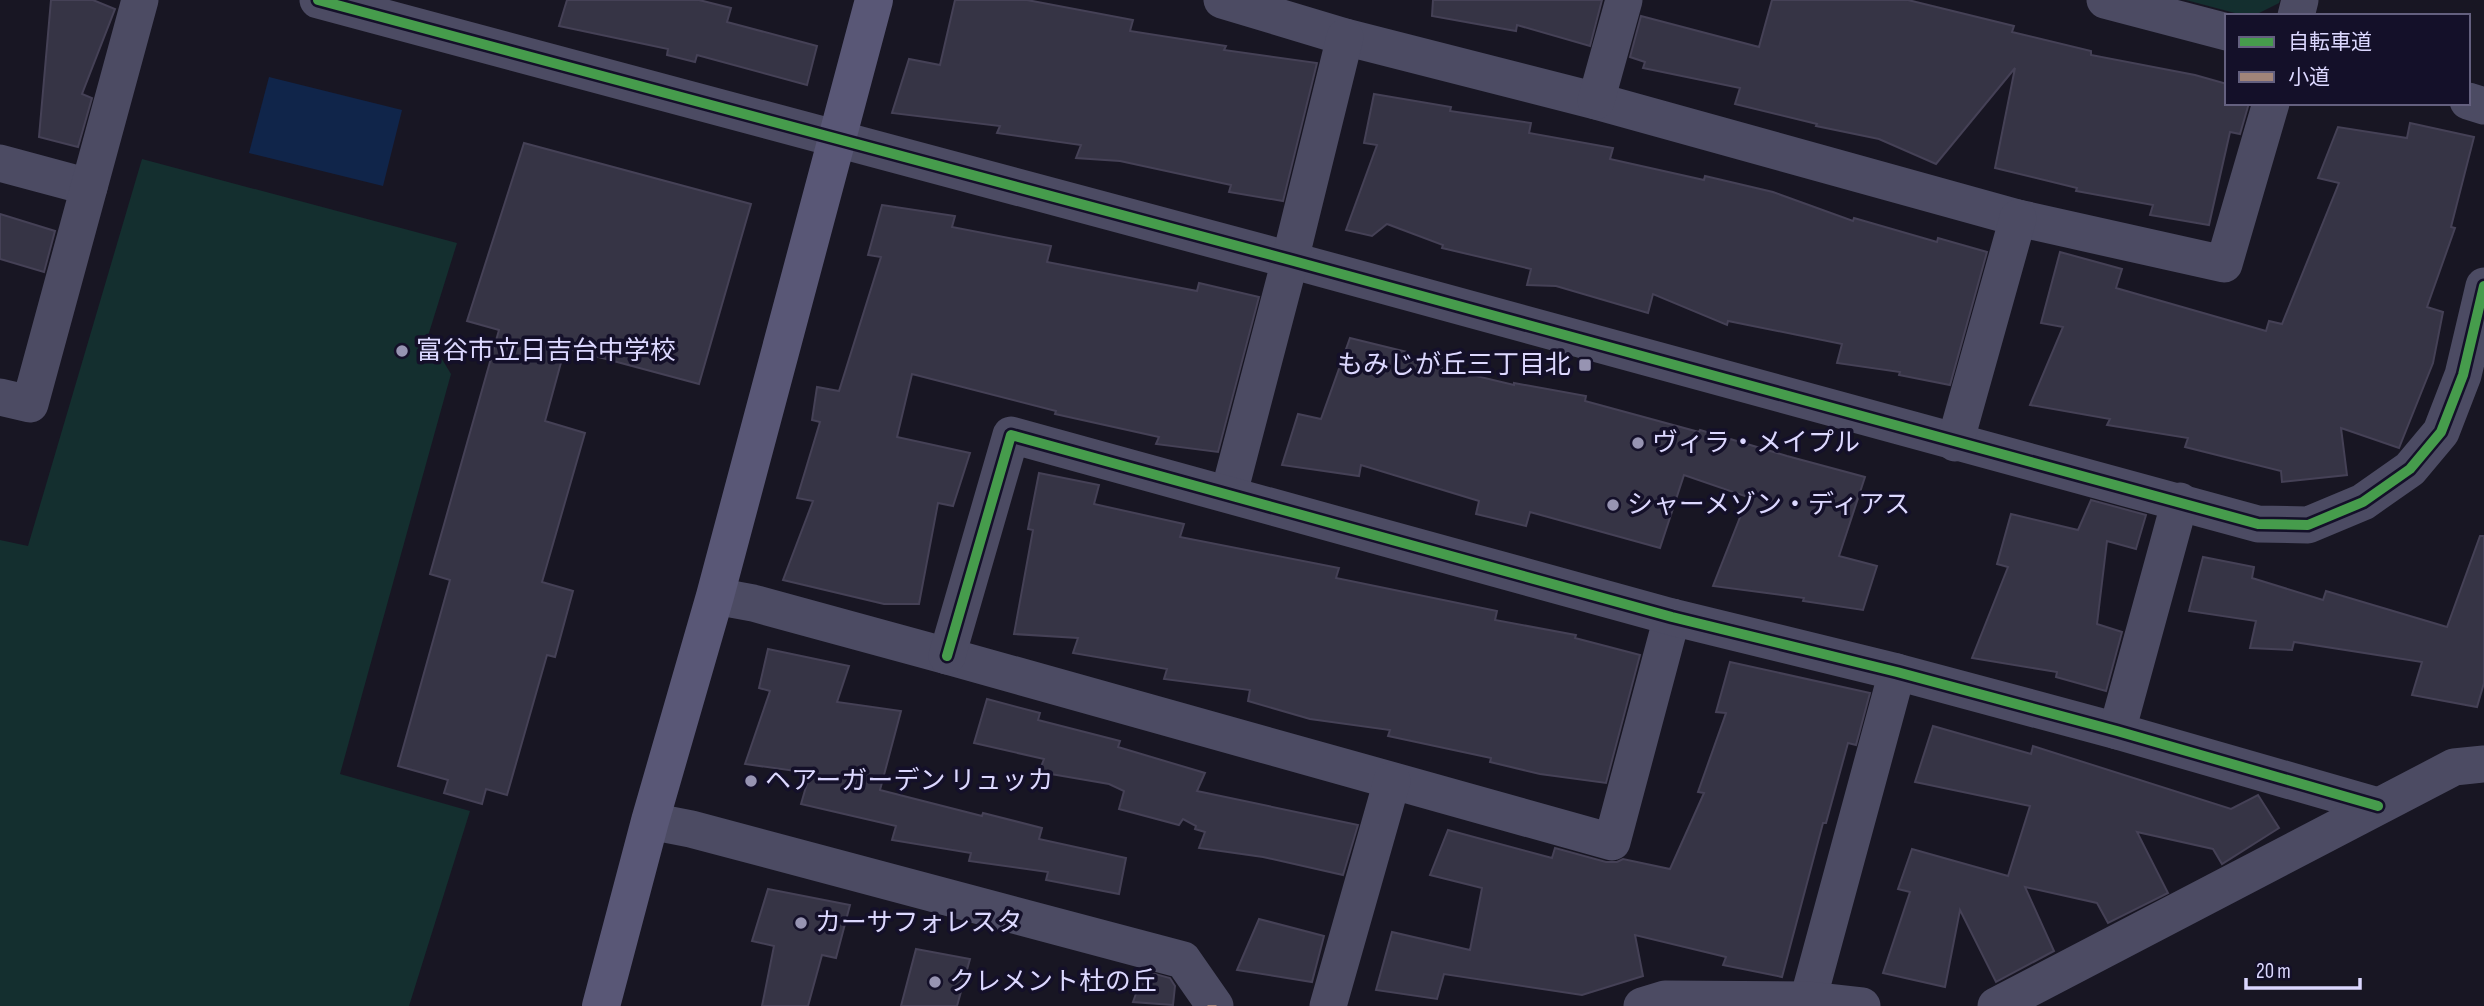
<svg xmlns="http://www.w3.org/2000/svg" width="2484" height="1006" viewBox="0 0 2484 1006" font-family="'Sofia Sans Condensed','Noto Sans JP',sans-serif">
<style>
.green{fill:#142f2f}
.water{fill:#10254a}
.building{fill:#363445;stroke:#454156;stroke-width:2}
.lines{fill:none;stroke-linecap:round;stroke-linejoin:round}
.street{stroke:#4c4b63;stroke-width:37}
.secondary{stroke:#595776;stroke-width:38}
.quiet{stroke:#a18479;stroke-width:9;stroke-dasharray:18 9;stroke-linecap:butt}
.cycleway-casing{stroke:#141029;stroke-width:15}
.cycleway{stroke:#469c4c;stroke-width:10}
.poi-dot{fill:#9794b2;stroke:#141029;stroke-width:2.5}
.labels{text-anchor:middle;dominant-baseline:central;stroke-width:7;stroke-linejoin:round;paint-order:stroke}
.poi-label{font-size:26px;fill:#dcd8ff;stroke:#141029;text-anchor:start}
</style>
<rect width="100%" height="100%" fill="#181623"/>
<!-- green -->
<g class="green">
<path d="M 2186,0 L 2280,0 L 2279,3 L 2253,16 L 2246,16 Z"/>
<path d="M 142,159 L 457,243 L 428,336 L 451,374 L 340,774 L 470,811 L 409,1006 L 0,1006 L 0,540 L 28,546 Z"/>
</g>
<!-- water -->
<path class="water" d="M 269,77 L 402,110 L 383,186 L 249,153 Z"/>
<!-- building -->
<g class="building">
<path d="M 51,0 L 93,0 L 115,9 L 82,94 L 92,98 L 78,147 L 39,137 Z"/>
<path d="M 567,0 L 699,0 L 731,8 L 727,22 L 817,46 L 807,85 L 697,55 L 695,62 L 667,55 L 668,49 L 559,26 Z"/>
<path d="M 955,0 L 1027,0 L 1133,20 L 1130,31 L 1226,46 L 1224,50 L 1317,63 L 1283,201 L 1229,192 L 1231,185 L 1120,161 L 1076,158 L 1081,145 L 997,133 L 1000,126 L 892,113 L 909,59 L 940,65 Z"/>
<path d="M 1433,0 L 1602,0 L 1590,46 L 1517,25 L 1516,31 L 1432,16 Z"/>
<path d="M 1772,0 L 1908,0 L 2014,26 L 2012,32 L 2091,51 L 2091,55 L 2195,75 L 2227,84 L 2227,103 L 2249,103 L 2240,134 L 2230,132 L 2209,225 L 2150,215 L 2153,205 L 2076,191 L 2077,188 L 1995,168 L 2015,68 L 1936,164 L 1879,139 L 1816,126 L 1817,124 L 1735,104 L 1740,88 L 1643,68 L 1645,62 L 1630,57 L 1641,16 L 1759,47 Z"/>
<path d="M 1374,94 L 1451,107 L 1450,111 L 1531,123 L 1529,133 L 1613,148 L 1610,159 L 1704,180 L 1705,176 L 1773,192 L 1853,221 L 1854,218 L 1937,242 L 1938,238 L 1987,252 L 1950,385 L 1899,375 L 1900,372 L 1837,363 L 1842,344 L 1728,321 L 1727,325 L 1653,294 L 1648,313 L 1556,286 L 1527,285 L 1531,269 L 1442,248 L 1443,245 L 1387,224 L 1372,236 L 1346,230 L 1377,145 L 1364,143 Z"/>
<path d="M 2410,123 L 2474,137 L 2451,227 L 2455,228 L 2427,307 L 2443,312 L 2433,363 L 2399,448 L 2341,428 L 2347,475 L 2282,482 L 2281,471 L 2185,447 L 2188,438 L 2107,425 L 2110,419 L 2030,405 L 2063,327 L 2041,323 L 2060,252 L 2122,269 L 2116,288 L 2266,331 L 2269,321 L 2282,324 L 2339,183 L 2318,178 L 2338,127 L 2407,138 Z"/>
<path d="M 524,143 L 751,204 L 699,384 L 565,348 L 545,421 L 585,433 L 542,582 L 573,591 L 555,657 L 547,655 L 507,795 L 486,789 L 482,804 L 444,793 L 448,780 L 398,766 L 450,580 L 430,574 L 499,330 L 467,321 Z"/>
<path d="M 882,205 L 955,216 L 952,227 L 1051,246 L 1047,262 L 1197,291 L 1199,283 L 1259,297 L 1218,452 L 1156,444 L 1159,437 L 1055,414 L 1056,411 L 912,374 L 897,437 L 970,453 L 953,506 L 938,503 L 919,604 L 884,604 L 783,580 L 813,501 L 797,498 L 820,422 L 812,420 L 817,387 L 839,391 L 881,257 L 868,255 Z"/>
<path d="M 0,214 L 55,231 L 44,272 L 0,259 Z"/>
<path d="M 1350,338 L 1407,352 L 1405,359 L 1514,385 L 1514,383 L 1586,396 L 1585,401 L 1699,432 L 1700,430 L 1787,456 L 1865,477 L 1839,556 L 1877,566 L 1863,610 L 1803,601 L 1804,598 L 1713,586 L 1748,497 L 1684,475 L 1660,548 L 1530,512 L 1526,526 L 1476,514 L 1479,501 L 1361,465 L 1359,476 L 1282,465 L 1298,414 L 1321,419 Z"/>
<path d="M 1039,473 L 1099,485 L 1094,504 L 1184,524 L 1180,537 L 1339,568 L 1336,578 L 1497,611 L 1495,620 L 1576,635 L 1575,638 L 1640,655 L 1606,783 L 1540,774 L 1490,762 L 1491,758 L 1388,736 L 1390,730 L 1310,719 L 1248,701 L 1250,690 L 1164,679 L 1167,669 L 1073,653 L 1078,638 L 1014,634 L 1033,530 L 1028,529 Z"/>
<path d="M 2091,500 L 2146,515 L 2136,549 L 2107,541 L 2097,624 L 2122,632 L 2106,691 L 2056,677 L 2057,672 L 1972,658 L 2008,567 L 1997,564 L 2011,514 L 2078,530 Z"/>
<path d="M 2480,536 L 2484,536 L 2484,683 L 2477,707 L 2412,695 L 2422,662 L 2294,642 L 2292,650 L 2250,648 L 2256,621 L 2189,611 L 2203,557 L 2254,567 L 2252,578 L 2323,600 L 2326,591 L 2447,627 Z"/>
<path d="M 768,649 L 849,666 L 837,702 L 901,711 L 880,790 L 982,816 L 983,813 L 1042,828 L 1039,839 L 1126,858 L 1119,894 L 1046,880 L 1048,872 L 969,861 L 971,853 L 892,840 L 896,826 L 801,804 L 810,773 L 745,764 L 770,691 L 759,688 Z"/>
<path d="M 1730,662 L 1870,693 L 1856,745 L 1848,743 L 1826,823 L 1823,823 L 1782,977 L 1723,965 L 1726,957 L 1635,935 L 1643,976 L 1582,995 L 1444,974 L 1437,999 L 1376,990 L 1392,932 L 1470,950 L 1482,888 L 1430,875 L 1448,830 L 1552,858 L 1555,848 L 1606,862 L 1617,862 L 1623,859 L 1670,869 L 1704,793 L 1698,792 L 1726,713 L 1716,712 Z"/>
<path d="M 987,699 L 1040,713 L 1038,720 L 1120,741 L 1118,747 L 1205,773 L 1197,791 L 1358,825 L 1343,875 L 1263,857 L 1199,848 L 1205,832 L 1195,829 L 1196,826 L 1183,819 L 1179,825 L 1119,809 L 1124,791 L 1109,784 L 1039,772 L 1044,759 L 974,743 Z"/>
<path d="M 1933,726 L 2031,754 L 2033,746 L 2231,809 L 2258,795 L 2279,828 L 2222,864 L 2213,849 L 2137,832 L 2168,893 L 2108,923 L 2097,903 L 2025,887 L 2054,951 L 1996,982 L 1960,910 L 1945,987 L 1883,973 L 1910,892 L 1898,889 L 1912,849 L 2008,876 L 2030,806 L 1915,782 Z"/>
<path d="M 768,889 L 850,905 L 836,958 L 822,955 L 808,1006 L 762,1006 L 774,946 L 752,941 Z"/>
<path d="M 1259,919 L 1324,936 L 1312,982 L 1237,970 Z"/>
<path d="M 916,949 L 970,959 L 957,1006 L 901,1006 Z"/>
<path d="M 1144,971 L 1170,978 L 1175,986 L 1173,1005 L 1133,1002 Z"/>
</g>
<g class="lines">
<!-- street -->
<g class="street">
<path d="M 318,0 L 1290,260 L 2258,524 L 2308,525 L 2363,502 L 2410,469 L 2441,432 L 2463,375 L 2484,286"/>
<path d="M 1222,0 L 1345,37 L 1596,101 L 2018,218 L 2224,264 L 2271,103"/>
<path d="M 2105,0 L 2227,32"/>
<path d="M 2296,16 L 2300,0"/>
<path d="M 1596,101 L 1624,0"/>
<path d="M 2468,101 L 2484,106"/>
<path d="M 0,163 L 89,187"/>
<path d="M 0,397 L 30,404 L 140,0"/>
<path d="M 1955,443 L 2018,218"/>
<path d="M 1229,493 L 1290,260 L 1345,37"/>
<path d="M 715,596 L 753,603 L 947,656 L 1612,842 L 1672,617"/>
<path d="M 947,656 L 1011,435 L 1672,617 L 1897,672 L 2117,731 L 2378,806"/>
<path d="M 2117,731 L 2180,501"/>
<path d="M 650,821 L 691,829 L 1183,960 L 1215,1006"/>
<path d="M 1808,1000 L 1897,672"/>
<path d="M 1328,1006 L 1392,781"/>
<path d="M 1642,1006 L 1665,999 L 1808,1000 L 1862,1006"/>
<path d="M 1996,1006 L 2454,767 L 2484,764"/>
</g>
<!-- secondary -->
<path class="secondary" d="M 601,1006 L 650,821 L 715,596 L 874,0"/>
<!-- quiet -->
<path class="quiet" d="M 1212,1006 L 1212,1005"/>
<defs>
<g id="cycleway">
<path d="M 318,0 L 1290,260 L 2258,524 L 2308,525 L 2363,502 L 2410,469 L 2441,432 L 2463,375 L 2484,286"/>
<path d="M 947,656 L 1011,435 L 1672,617 L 1897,672 L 2117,731 L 2378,806"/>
</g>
</defs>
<!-- cycleway casing -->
<use href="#cycleway" class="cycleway-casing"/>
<!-- cycleway -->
<use href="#cycleway" class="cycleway"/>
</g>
<!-- markers -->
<g class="poi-dot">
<circle cx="402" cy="351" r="7"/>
<rect x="1578" y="358" width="14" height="14" rx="3.5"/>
<circle cx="1638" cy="443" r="7"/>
<circle cx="1613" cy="505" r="7"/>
<circle cx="751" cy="781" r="7"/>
<circle cx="801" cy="923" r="7"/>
<circle cx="935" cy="982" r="7"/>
</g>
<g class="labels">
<!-- poi labels -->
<g class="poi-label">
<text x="416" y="351">富谷市立日吉台中学校</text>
<text x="1571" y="365" text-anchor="end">もみじが丘三丁目北</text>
<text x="1652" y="443">ヴィラ・メイプル</text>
<text x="1627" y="505">シャーメゾン・ディアス</text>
<text x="765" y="781">ヘアーガーデン リュッカ</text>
<text x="815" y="923">カーサフォレスタ</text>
<text x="949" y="982">クレメント杜の丘</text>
</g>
</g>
<!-- legend -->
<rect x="2225" y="14" width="245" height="91" fill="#141029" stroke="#64607f" stroke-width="2"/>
<rect x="2239" y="37" width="35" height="10" fill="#469c4c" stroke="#64607f" stroke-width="2"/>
<text x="2288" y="49" font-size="21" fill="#dcd8ff">自転車道</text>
<rect x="2239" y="72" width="35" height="10" fill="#a18479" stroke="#64607f" stroke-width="2"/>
<text x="2288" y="84" font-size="21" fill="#dcd8ff">小道</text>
<!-- scale -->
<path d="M2246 978v10h114v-10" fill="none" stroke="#dcd8ff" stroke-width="3.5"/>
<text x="2256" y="978" font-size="21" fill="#dcd8ff" stroke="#141029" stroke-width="5" paint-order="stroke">20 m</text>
</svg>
